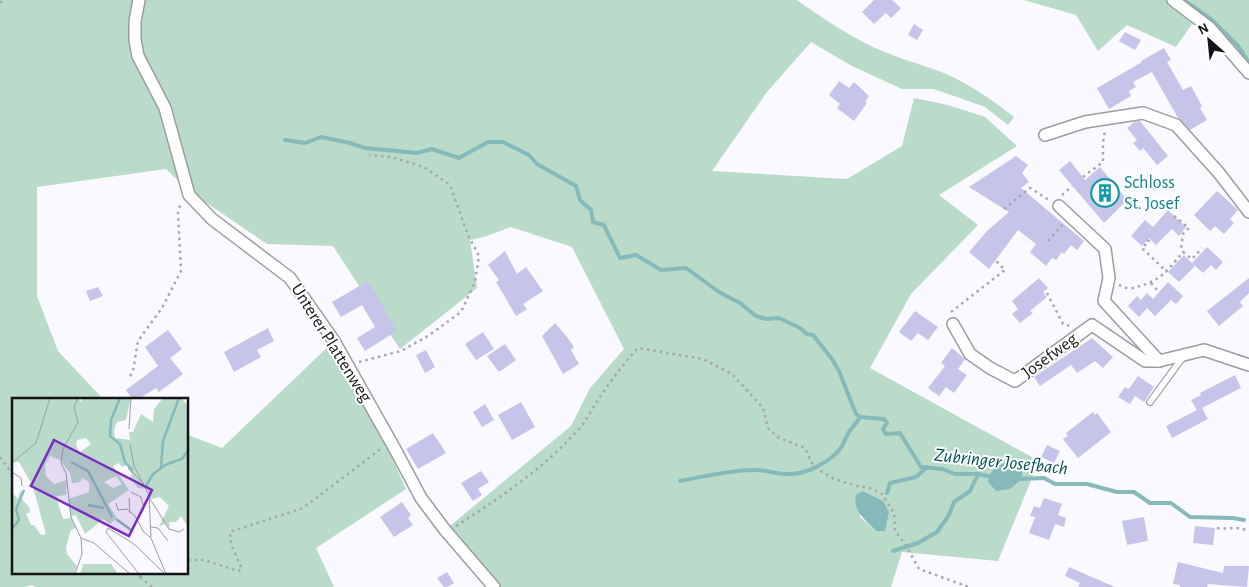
<svg xmlns="http://www.w3.org/2000/svg" width="1249" height="587" viewBox="0 0 1249 587" font-family="'Alegreya Sans',sans-serif">
<style>
.green{fill:#badbc9;fill-rule:evenodd}
.water{fill:#86b9ba}
.lines{fill:none;stroke-linecap:round;stroke-linejoin:round}
.stream{stroke:#86b9ba;stroke-width:4}
.building{fill:#c7c4ea}
.service-casing{stroke:#9d9ca2;stroke-width:8}
.minor-casing{stroke:#9d9ca2;stroke-width:14}
.path{stroke:#a6a6ab;stroke-width:2.5;stroke-dasharray:2.5 4;stroke-linecap:butt}
.service{stroke:#fff;stroke-width:5.5}
.minor{stroke:#fff;stroke-width:11}
.labels{text-anchor:middle;dominant-baseline:central;stroke-width:4;stroke-linejoin:round;paint-order:stroke}
.culture-label{font-size:18px;fill:#0d838f;stroke:#fff;text-anchor:start}
.street-label{font-size:18px;fill:#131315;stroke:#fff}
.water-label{font-size:19px;font-style:italic;fill:#005051;stroke:#fff}
.inset-river{fill:none;stroke:#86b9ba;stroke-width:2.5}
.inset-road{fill:none;stroke:#9d9da1;stroke-width:1}
.view{fill:#7b2cbf;fill-opacity:0.15;stroke:#7b2cbf;stroke-width:2.5}
.inset-edge{fill:none;stroke:#131315;stroke-width:2.5}
</style>
<rect width="100%" height="100%" fill="#f9f9ff"/>
<!-- green -->
<g class="green">
<path d="M 0,0 L 797,0 C 822,18 848,35 875,48 C 897,58 921,64 944,73 C 969,84 993,100 1014,117 L 1008,125 L 985,107 L 954,96 L 933,89 L 902,89 L 852,66 L 811,42 L 767,92 L 712,171 L 847,179 L 902,146 L 914,98 L 948,105 L 985,117 L 1017,146 L 939,195 L 978,225 L 911,294 L 870,368 L 1039,461 L 998,561 L 902,552 L 891,587 L 493,587 L 445,530 L 571,426 L 590,388 L 624,349 L 572,247 L 511,227 L 484,237 L 470,240 L 477,288 L 400,349 L 333,246 L 267,244 L 189,191 L 166,169 L 37,187 L 37,296 L 58,351 L 103,399 L 14,400 L 14,573 L 188,573 L 188,435 L 222,448 L 334,341 L 396,451 L 392,458 L 406,489 L 316,548 L 334,587 L 35,587 L 32,585 L 25,587 L 0,587 ZM 863,491 L 883,501 L 876,531 L 860,517 Z"/>
<path d="M 1024,0 L 1249,0 L 1249,61 L 1238,46 L 1199,14 L 1176,47 L 1127,25 L 1098,51 L 1076,15 Z"/>
</g>
<!-- water -->
<g class="water">
<path d="M 1004,463 L 1017,463 L 1022,472 L 1022,479 L 1010,489 L 996,491 L 988,482 C 989,471 995,468 1004,463 Z"/>
<path d="M 863,491 L 883,501 L 889,512 L 885,531 L 876,531 C 866,520 852,511 856,495 Z"/>
</g>
<g class="lines">
<!-- stream -->
<g class="stream">
<path d="M 1184,0 L 1212,20 L 1238,46 L 1249,63"/>
<path d="M 285,140 L 305,143 L 321,137 L 350,143 L 365,148 L 417,153 L 432,149 L 459,158 L 488,142 L 503,142 L 529,155 L 537,164 L 576,186 L 580,200 L 591,210 L 593,222 L 604,225 L 620,258 L 636,255 L 661,270 L 686,268 L 719,292 L 740,303 L 756,316 L 766,319 L 779,318 L 800,328 L 807,334 L 813,335 L 832,359 L 839,371 L 856,414 L 860,417 L 884,419 L 887,423 L 883,429 L 886,434 L 900,433 L 921,467 L 942,469 L 955,474 L 978,474 L 992,477"/>
<path d="M 1019,479 L 1044,478 L 1055,484 L 1087,484 L 1117,492 L 1134,492 L 1150,503 L 1171,503 L 1190,517 L 1233,518 L 1244,520"/>
<path d="M 680,481 C 702,477 734,469 756,470 C 766,470 776,474 787,474 C 805,475 832,462 842,446 C 845,441 846,436 849,432 C 853,426 857,423 860,417"/>
<path d="M 887,493 L 890,483 L 916,477 L 927,467"/>
<path d="M 893,551 L 918,543 L 937,532 L 949,515 L 954,502 L 970,491 L 978,474"/>
</g>
</g>
<!-- building -->
<g class="building">
<path d="M 874,0 L 892,0 L 901,8 L 891,18 L 886,13 L 874,24 L 862,12 Z"/>
<path d="M 914,24 L 923,30 L 917,40 L 908,35 Z"/>
<path d="M 1125,32 L 1141,40 L 1135,50 L 1119,41 Z"/>
<path d="M 1164,48 L 1171,60 L 1167,62 L 1183,90 L 1191,86 L 1202,106 L 1200,108 L 1207,120 L 1190,130 L 1178,118 L 1152,72 L 1133,82 L 1136,87 L 1129,91 L 1131,96 L 1109,109 L 1097,88 L 1142,62 L 1141,61 Z"/>
<path d="M 839,81 L 849,88 L 854,82 L 869,96 L 865,102 L 867,103 L 854,121 L 837,108 L 840,104 L 829,95 Z"/>
<path d="M 1140,121 L 1168,156 L 1157,165 L 1143,148 L 1140,151 L 1133,143 L 1137,140 L 1127,128 L 1134,122 Z"/>
<path d="M 1016,156 L 1028,165 L 1022,173 L 1029,182 L 1021,188 L 1084,241 L 1077,250 L 1071,245 L 1064,254 L 1062,252 L 1056,260 L 1052,258 L 1046,266 L 1030,252 L 1036,244 L 1018,230 L 989,269 L 969,252 L 987,231 L 1009,212 L 969,187 Z"/>
<path d="M 1070,161 L 1085,180 L 1100,167 L 1127,200 L 1104,223 L 1059,170 Z"/>
<path d="M 1217,191 L 1238,210 L 1230,219 L 1234,223 L 1224,234 L 1215,226 L 1210,231 L 1194,215 Z"/>
<path d="M 1168,210 L 1186,227 L 1179,236 L 1172,229 L 1156,245 L 1149,238 L 1142,246 L 1131,236 L 1145,220 L 1153,227 Z"/>
<path d="M 1207,247 L 1223,262 L 1216,270 L 1211,265 L 1203,273 L 1192,263 Z"/>
<path d="M 505,251 L 517,274 L 526,267 L 543,291 L 523,304 L 527,309 L 516,316 L 496,282 L 499,280 L 488,265 Z"/>
<path d="M 1184,255 L 1195,266 L 1179,282 L 1168,272 Z"/>
<path d="M 1039,278 L 1048,288 L 1043,292 L 1047,297 L 1030,311 L 1033,313 L 1020,323 L 1012,314 L 1018,309 L 1012,301 Z"/>
<path d="M 1249,278 L 1249,293 L 1240,302 L 1243,306 L 1219,326 L 1207,311 Z"/>
<path d="M 368,281 L 397,331 L 365,351 L 357,338 L 375,327 L 362,305 L 341,317 L 332,302 Z"/>
<path d="M 1168,282 L 1183,296 L 1176,304 L 1171,300 L 1155,316 L 1147,308 L 1139,317 L 1128,306 L 1137,296 L 1141,300 L 1147,293 L 1153,299 Z"/>
<path d="M 98,287 L 103,296 L 90,301 L 86,291 Z"/>
<path d="M 915,311 L 938,327 L 928,340 L 918,333 L 911,341 L 899,332 Z"/>
<path d="M 555,323 L 567,337 L 574,347 L 571,350 L 579,364 L 563,374 L 542,336 Z"/>
<path d="M 268,328 L 274,341 L 257,350 L 261,357 L 234,372 L 224,352 Z"/>
<path d="M 168,330 L 182,349 L 170,358 L 183,374 L 159,392 L 156,388 L 137,400 L 133,400 L 126,390 L 158,366 L 145,347 Z"/>
<path d="M 483,332 L 494,349 L 476,360 L 465,344 Z"/>
<path d="M 1092,338 L 1113,357 L 1103,368 L 1095,361 L 1077,373 L 1071,365 L 1040,386 L 1034,377 Z"/>
<path d="M 505,344 L 516,360 L 499,372 L 487,356 Z"/>
<path d="M 952,348 L 965,359 L 958,369 L 967,375 L 954,393 L 946,387 L 939,396 L 928,388 L 945,366 L 941,363 Z"/>
<path d="M 426,350 L 435,367 L 425,373 L 416,355 Z"/>
<path d="M 1235,375 L 1241,388 L 1202,408 L 1208,419 L 1172,438 L 1166,426 L 1197,410 L 1191,400 L 1201,395 L 1200,393 Z"/>
<path d="M 1138,376 L 1154,387 L 1144,402 L 1135,396 L 1130,404 L 1118,397 L 1125,387 L 1129,389 Z"/>
<path d="M 521,402 L 535,427 L 512,440 L 498,415 Z"/>
<path d="M 485,404 L 494,420 L 482,427 L 473,412 Z"/>
<path d="M 1093,412 L 1095,415 L 1097,413 L 1111,432 L 1078,458 L 1063,439 L 1068,436 L 1066,433 Z"/>
<path d="M 433,433 L 446,453 L 418,469 L 406,449 Z"/>
<path d="M 1047,445 L 1060,451 L 1054,463 L 1041,457 Z"/>
<path d="M 481,471 L 489,482 L 478,489 L 482,495 L 473,501 L 461,483 Z"/>
<path d="M 1044,498 L 1062,504 L 1058,515 L 1066,518 L 1064,527 L 1055,524 L 1049,540 L 1029,533 L 1035,517 L 1030,516 L 1034,506 L 1040,508 Z"/>
<path d="M 402,502 L 411,515 L 408,518 L 413,525 L 394,537 L 380,517 Z"/>
<path d="M 1144,517 L 1148,541 L 1127,545 L 1122,521 Z"/>
<path d="M 1195,526 L 1215,528 L 1213,545 L 1193,543 Z"/>
<path d="M 1178,562 L 1223,573 L 1224,566 L 1249,566 L 1247,587 L 1208,584 L 1207,587 L 1180,587 L 1180,585 L 1173,584 Z"/>
<path d="M 1069,567 L 1115,587 L 1078,587 L 1080,583 L 1065,576 Z"/>
<path d="M 447,572 L 454,583 L 448,587 L 444,587 L 437,578 Z"/>
</g>
<g class="lines">
<defs>
<path id="service" d="M 1150,402 L 1183,357"/>
<g id="minor">
<path d="M 139,0 L 135,21 L 135,40 L 138,56 L 165,108 L 189,195 L 212,219 L 290,278 L 334,341 L 396,451 L 421,498 L 445,530 L 494,587"/>
<path d="M 1173,0 L 1210,28 L 1249,73"/>
<path d="M 1045,135 L 1085,122 L 1143,113 L 1176,125 L 1219,173 L 1249,212"/>
<path d="M 1059,206 L 1105,249 L 1109,278 L 1104,301 L 1159,361"/>
<path d="M 953,324 L 970,354 L 990,368 L 1015,381 L 1092,325 L 1145,361 L 1159,361 L 1204,350 L 1249,365"/>
</g>
</defs>
<!-- service casing -->
<use href="#service" class="service-casing"/>
<!-- minor casing -->
<use href="#minor" class="minor-casing"/>
<!-- path -->
<g class="path">
<path d="M 0,2 L 4,2 L 6,0"/>
<path d="M 1083,177 L 1103,162 L 1103,143 L 1105,130"/>
<path d="M 1062,195 L 1072,186"/>
<path d="M 1004,209 L 1030,188 L 1049,200"/>
<path d="M 1174,216 L 1189,228 L 1183,234 L 1181,248 L 1183,252"/>
<path d="M 1147,240 L 1149,241 L 1142,248 L 1167,272"/>
<path d="M 1048,241 L 1062,225"/>
<path d="M 1151,283 L 1159,292"/>
<path d="M 1119,285 L 1129,289 C 1160,281 1163,276 1183,252 L 1192,259 L 1202,248"/>
<path d="M 1047,293 L 1063,324 L 1070,326"/>
<path d="M 951,312 L 1005,270 L 996,261"/>
<path d="M 359,362 L 401,351 L 428,336 L 461,312 L 475,282 L 479,256 L 468,235 L 450,185 L 424,167 L 391,157 L 369,155"/>
<path d="M 130,376 L 133,371 L 138,341 L 162,308 L 181,271 L 178,213 L 181,202"/>
<path d="M 0,457 L 14,476"/>
<path d="M 456,526 C 500,498 544,468 579,429 C 587,420 592,409 598,400 C 610,382 623,364 638,348 L 703,359 L 732,374 L 763,408 L 768,428 L 777,437 L 805,448 L 814,467 L 834,479 L 857,486 L 870,488 L 882,494 L 894,513 L 895,531 L 905,544 L 919,569 L 969,587"/>
<path d="M 1217,528 C 1228,530 1236,526 1246,530"/>
<path d="M 188,560 L 204,560 L 238,571 L 242,569 L 231,544 L 230,532 L 303,508 L 382,448"/>
<path d="M 135,573 L 152,587"/>
<path d="M 139,577 L 144,573"/>
</g>
<!-- service -->
<use href="#service" class="service"/>
<!-- minor -->
<use href="#minor" class="minor"/>
</g>
<!-- icons -->
<defs>
<symbol id="building-ring" viewBox="-11 -11 22 22"><circle r="9.5" fill="#fff" stroke="#0f9aa8" stroke-width="1.5"/><path d="M-4-6H4V6H1V3H-1V6H-4ZM-2.5-4.3h1.7v1.8h-1.7ZM.8-4.3h1.7v1.8H.8ZM-2.5-1h1.7V.8h-1.7ZM.8-1h1.7V.8H.8Z" fill="#0f9aa8"/></symbol>
</defs>
<g fill-rule="evenodd">
<use href="#building-ring" x="1089" y="177" width="32" height="32"/>
</g>
<g class="labels">
<!-- culture labels -->
<g class="culture-label">
<text x="1124" y="183">Schloss<tspan x="1124" dy="21">St. Josef</tspan></text>
</g>
<!-- street labels -->
<g class="street-label">
<text transform="translate(331 343) rotate(58)">Unterer Plattenweg</text>
<text transform="translate(1050 356) rotate(-36)">Josefweg</text>
</g>
<!-- water labels -->
<g class="water-label">
<text transform="translate(1001 462) rotate(6)">Zubringer Josefbach</text>
</g>
</g>
<!-- overview -->
<g transform="translate(12 398)">
<rect width="176" height="176" fill="#f9f9ff"/>
<path d="M 0,0 L 66,0 L 69,4 L 70,0 L 119,0 L 114,22 L 105,24 L 102,32 L 103,40 L 118,42 L 117,34 L 121,34 L 129,16 L 141,24 L 142,11 L 151,0 L 170,0 L 176,9 L 176,129 L 169,118 L 164,124 L 157,124 L 158,131 L 154,126 L 147,128 L 157,108 L 148,99 L 138,101 L 136,91 L 126,90 L 118,79 L 120,76 L 115,67 L 110,69 L 107,65 L 101,68 L 117,92 L 96,106 L 105,120 L 98,126 L 91,121 L 73,136 L 64,117 L 59,118 L 64,130 L 59,132 L 54,149 L 55,156 L 65,168 L 62,176 L 0,176 L 0,95 L 6,101 L 8,94 L 13,91 L 9,100 L 17,109 L 18,114 L 14,116 L 19,127 L 22,127 L 29,137 L 34,136 L 21,89 L 16,88 L 19,85 L 7,64 L 0,64 ZM 74,40 L 79,46 L 68,54 L 64,48 L 65,42 ZM 38,58 L 48,62 L 58,75 L 60,85 L 68,84 L 70,80 L 77,84 L 77,94 L 56,101 L 59,120 L 51,121 L 45,102 L 45,98 L 54,97 L 55,82 L 42,86 L 34,78 L 33,67 ZM 104,78 L 109,85 L 115,90 L 110,86 L 101,90 L 92,84 ZM 68,166 L 99,166 L 106,176 L 68,176 L 71,167 Z" fill="#badbc9" fill-rule="evenodd"/>
<path class="inset-river" d="M 108,0 L 99,22 L 98,38 L 108,46 L 113,64 L 121,73M 59,64 L 76,73 L 100,119M 149,70 L 151,43 L 167,0M 134,88 L 141,76 L 155,66 L 170,61 L 177,51M 76,107 L 92,110M 104,121 L 119,132M 0,131 L 7,122 L 4,111 L 12,92"/>
<path class="inset-road" d="M 117,31 L 119,0M 118,46 L 122,68 L 137,97 L 139,139M 0,65 L 24,45 L 38,0M 116,70 L 132,86M 0,74 L 9,80 L 10,88M 119,94 L 129,99 L 132,111 L 126,121M 117,100 L 118,115M 138,101 L 157,131 L 167,134 L 172,131M 104,105 L 106,112 L 115,111 L 123,118 L 131,133 L 139,140 L 154,176M 139,129 L 146,130 L 156,143M 69,140 L 82,145 L 118,176M 63,176 L 70,156 L 69,140 L 59,119 L 54,75 L 49,65 L 51,51 L 66,24 L 62,9 L 66,0M 127,176 L 94,134 L 96,130 L 122,146 L 153,176"/>
<path class="view" d="M 42,42 L 140,92 L 117,138 L 19,88 Z"/>
<rect width="176" height="176" class="inset-edge"/>
</g>
<!-- north arrow -->
<g transform="translate(1209 40) rotate(333)" stroke="#ffffff" stroke-width="4" paint-order="stroke">
<path d="M0-4L9 19L0 12L-9 19Z" fill="#131315"/>
<text y="-8" font-size="14" font-weight="bold" text-anchor="middle" fill="#131315">N</text>
</g>
</svg>
